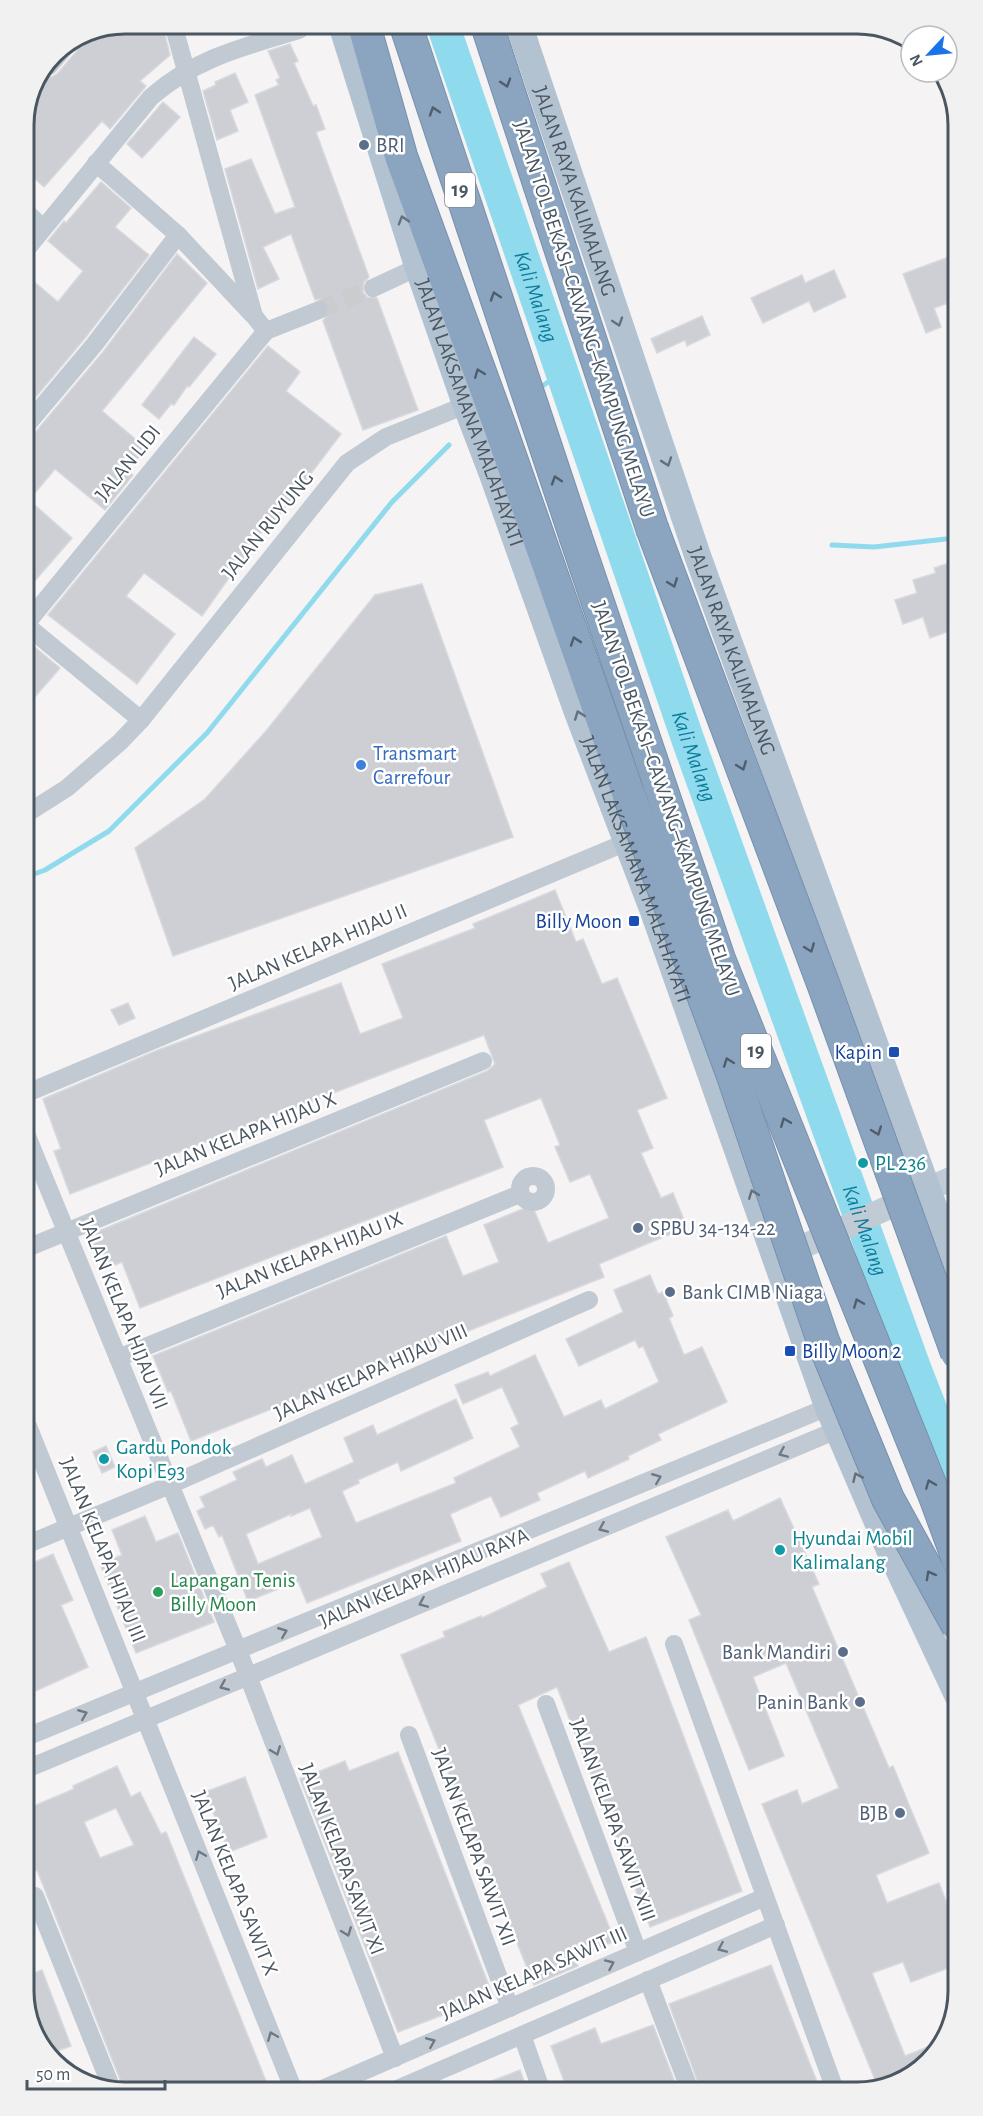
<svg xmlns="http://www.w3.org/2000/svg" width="983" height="2116" viewBox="0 0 983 2116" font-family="'Alegreya Sans',sans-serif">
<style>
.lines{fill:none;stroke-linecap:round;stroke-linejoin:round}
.stream{stroke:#90daee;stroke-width:5}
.river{stroke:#90daee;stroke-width:33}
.building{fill:#cdcfd5;stroke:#d7d9de;stroke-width:1.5;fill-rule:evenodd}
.street-tunnel{stroke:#caccce;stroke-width:18;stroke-dasharray:18 9;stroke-linecap:butt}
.highway-casing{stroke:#7690ad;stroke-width:34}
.street{stroke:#c1cad2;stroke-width:18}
.secondary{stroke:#c1cbd6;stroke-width:24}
.primary{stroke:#b3c2d1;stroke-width:27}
.highway{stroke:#8ba5c1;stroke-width:32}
.highway-bridge-casing{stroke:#7690ad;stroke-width:34;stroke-linecap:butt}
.highway-bridge{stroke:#8ba5c1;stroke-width:32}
.oneway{stroke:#505e6b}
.oneway2{stroke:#64717d}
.oneway3{stroke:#6e7983}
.service-dot{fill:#5c6f8a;stroke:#fff;stroke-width:2}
.shop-dot{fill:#3f7fe0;stroke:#fff;stroke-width:2}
.transit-dot{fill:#1a4fb4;stroke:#fff;stroke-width:2}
.culture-dot{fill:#0f9aa8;stroke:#fff;stroke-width:2}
.leisure-dot{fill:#2e9e5b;stroke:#fff;stroke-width:2}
.labels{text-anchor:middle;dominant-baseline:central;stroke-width:5;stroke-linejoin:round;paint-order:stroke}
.shield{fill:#fff;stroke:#808990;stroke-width:1.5}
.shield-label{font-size:20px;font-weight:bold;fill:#4a5661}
.service-label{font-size:21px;fill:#4e5e75;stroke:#fff;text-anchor:start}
.street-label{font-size:21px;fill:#4a5661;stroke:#fff}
.shop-label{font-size:21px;fill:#366cbe;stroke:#fff;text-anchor:start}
.transit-label{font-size:21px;fill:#164399;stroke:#fff;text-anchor:end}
.culture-label{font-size:21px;fill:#0d838f;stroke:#fff;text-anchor:start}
.leisure-label{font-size:21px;fill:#27864d;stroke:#fff;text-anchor:start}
.water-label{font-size:22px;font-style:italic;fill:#0c7c9b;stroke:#fff}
.rim{fill:none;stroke:#4a5661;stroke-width:3}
</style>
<rect width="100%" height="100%" fill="#f5f3f3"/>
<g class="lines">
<!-- stream -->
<g class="stream">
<path d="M 537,390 L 562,372"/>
<path d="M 832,545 L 874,547 L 955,538"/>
<path d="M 26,877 L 45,870 L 109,831 L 207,733 L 392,502 L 449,445"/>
</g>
<!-- river -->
<path class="river" id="s1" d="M 444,28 L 688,740 L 915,1369 L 958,1479"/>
</g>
<!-- building -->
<g class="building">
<path d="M 164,31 L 170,55 L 140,81 L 146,86 L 110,129 L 102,121 L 44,187 L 24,169 L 24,120 L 42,81 L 46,76 L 52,77 L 58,73 L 76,52 L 77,41 L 87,32 Z"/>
<path d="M 290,44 L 298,61 L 294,63 L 313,106 L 316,105 L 325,129 L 316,132 L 369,277 L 364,282 L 363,292 L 367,297 L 377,298 L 418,410 L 363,430 L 323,321 L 330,312 L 329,305 L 321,299 L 315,300 L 291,234 L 263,247 L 279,279 L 258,289 L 225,169 L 251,159 L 275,214 L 295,207 L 255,95 L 279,85 L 276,80 L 280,78 L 268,51 Z"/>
<path d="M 235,73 L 248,102 L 230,110 L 238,131 L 217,140 L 203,91 L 216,85 L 215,82 Z"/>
<path d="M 163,102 L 180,117 L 142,158 L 127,144 Z"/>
<path d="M 101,182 L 131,208 L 115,227 L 149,255 L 85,338 L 25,410 L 25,274 L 58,302 L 83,271 L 48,241 L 64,221 L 66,223 Z"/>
<path d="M 177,254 L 207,283 L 102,411 L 146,448 L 127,471 L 133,475 L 105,510 L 55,469 L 29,500 L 72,538 L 26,591 L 25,438 L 34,434 L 103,352 Z"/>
<path d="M 954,255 L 954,301 L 934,308 L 941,327 L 926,333 L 903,274 Z"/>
<path d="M 834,270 L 846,297 L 814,312 L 809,301 L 763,323 L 751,298 L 802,275 L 805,283 Z"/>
<path d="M 702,316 L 710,335 L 687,346 L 685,340 L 657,353 L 651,339 Z"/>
<path d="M 194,337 L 216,354 L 189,387 L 187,386 L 174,405 L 171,404 L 159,419 L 142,405 Z"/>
<path d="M 268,346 L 300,372 L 286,391 L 341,434 L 268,530 L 265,527 L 202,616 L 144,573 L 126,596 L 175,634 L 137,684 L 48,615 Z"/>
<path d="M 955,561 L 955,629 L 930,638 L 923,617 L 903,624 L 895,600 L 917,593 L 913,580 L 936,573 L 934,568 Z"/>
<path d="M 422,584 L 513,837 L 173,956 L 135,848 L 205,799 L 266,731 L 375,595 Z"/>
<path d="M 31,644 L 60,668 L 26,707 L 26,650 Z"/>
<path d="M 555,890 L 576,942 L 583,939 L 602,984 L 617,978 L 667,1098 L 637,1110 L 653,1148 L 641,1153 L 661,1198 L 673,1193 L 687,1227 L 599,1264 L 604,1277 L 191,1441 L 171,1391 L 168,1392 L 153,1356 L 446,1236 L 463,1276 L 499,1262 L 484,1225 L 532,1205 L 548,1243 L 609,1218 L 590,1174 L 570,1182 L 555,1147 L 560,1145 L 541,1098 L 484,1120 L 503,1167 L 140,1308 L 122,1262 L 103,1270 L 89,1235 L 487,1071 L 495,1064 L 484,1035 L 70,1194 L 54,1151 L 61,1149 L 43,1099 L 158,1050 L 341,983 L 360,1034 L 403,1018 L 382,964 L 475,928 L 473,924 Z"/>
<path d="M 128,1003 L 135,1018 L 119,1025 L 111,1010 Z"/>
<path d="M 650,1275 L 658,1294 L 663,1292 L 673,1316 L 669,1318 L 684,1355 L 702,1347 L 727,1402 L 658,1434 L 661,1440 L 628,1456 L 629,1459 L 588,1478 L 585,1471 L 537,1493 L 540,1500 L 501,1517 L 491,1496 L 450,1514 L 461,1541 L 307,1603 L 298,1581 L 248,1601 L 222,1535 L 219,1537 L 213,1525 L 205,1529 L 197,1511 L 205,1507 L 200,1497 L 237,1480 L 233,1472 L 262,1459 L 266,1467 L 292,1455 L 305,1484 L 354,1462 L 344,1438 L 373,1425 L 377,1435 L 456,1399 L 473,1438 L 401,1471 L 398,1462 L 358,1480 L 359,1483 L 342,1491 L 356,1523 L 456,1483 L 454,1478 L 520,1447 L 511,1428 L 519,1424 L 502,1387 L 463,1404 L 455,1385 L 488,1372 L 490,1376 L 535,1355 L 564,1417 L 601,1400 L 605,1409 L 659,1382 L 643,1346 L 639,1348 L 635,1340 L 579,1366 L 566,1339 L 623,1312 L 614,1290 ZM 310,1508 L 322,1537 L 258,1564 L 246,1534 L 291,1514 L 291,1516 Z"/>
<path d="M 106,1446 L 115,1467 L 102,1473 L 93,1452 Z"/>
<path d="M 780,1498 L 819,1584 L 812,1587 L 889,1768 L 893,1766 L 929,1853 L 876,1875 L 887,1903 L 939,1883 L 959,1935 L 959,1964 L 911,1982 L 903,1962 L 872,1973 L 905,2056 L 943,2041 L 942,2047 L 890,2086 L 878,2087 L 762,1804 L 797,1790 L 802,1804 L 839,1788 L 786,1663 L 753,1677 L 784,1756 L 749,1770 L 689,1620 L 701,1615 L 666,1537 L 728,1510 L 733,1521 Z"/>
<path d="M 145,1516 L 156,1542 L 178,1533 L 214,1622 L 136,1653 L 100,1564 L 122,1555 L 112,1530 Z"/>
<path d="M 53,1554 L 73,1600 L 61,1605 L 88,1667 L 29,1694 L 28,1565 Z"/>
<path d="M 569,1562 L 609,1652 L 646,1637 L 742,1891 L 650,1927 L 557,1687 L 518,1705 L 615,1941 L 574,1958 L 578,1966 L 534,1985 L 401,1655 L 445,1637 L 443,1632 L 481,1616 L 482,1618 L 547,1587 L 541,1574 Z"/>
<path d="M 398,1752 L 493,1996 L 398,2032 L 300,1779 L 345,1761 L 349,1771 Z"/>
<path d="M 117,1766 L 131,1797 L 140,1792 L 161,1834 L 166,1832 L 270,2091 L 125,2092 L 37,1870 L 29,1873 L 29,1808 L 74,1789 L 73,1786 ZM 116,1808 L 134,1845 L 100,1858 L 84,1822 Z"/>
<path d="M 245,1777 L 267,1837 L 229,1852 L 205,1792 Z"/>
<path d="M 771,1965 L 819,2087 L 700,2088 L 669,2004 Z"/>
<path d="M 42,1970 L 71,2046 L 51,2053 L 30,2023 L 29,1975 Z"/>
<path d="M 653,2025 L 677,2088 L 567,2089 L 551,2046 L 595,2028 L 601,2044 Z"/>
<path d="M 520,2070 L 527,2089 L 474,2089 L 474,2088 Z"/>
</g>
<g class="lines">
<!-- street-tunnel -->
<path class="street-tunnel" d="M 319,310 L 373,288"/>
<defs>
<g id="highway">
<path d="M 488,28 L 652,528"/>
<path d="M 365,29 L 401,156 L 500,427 L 629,795"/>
<path d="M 407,29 L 575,535"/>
</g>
</defs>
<!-- highway casing -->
<use href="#highway" class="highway-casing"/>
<!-- street -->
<g class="street">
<path d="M 175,31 L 254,316 L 266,331"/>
<path d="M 49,66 L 67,45"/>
<path d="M 96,163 L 178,235 L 252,314"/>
<path d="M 24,210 L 43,228"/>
<path d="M 25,251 L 151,97 C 196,58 243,47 299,30"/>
<path d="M 373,288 L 418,267"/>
<path d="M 266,331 L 319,310"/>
<path d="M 25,427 L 94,345 L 178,235"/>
<path d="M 26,624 L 266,331"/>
<path d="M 26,625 L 141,720"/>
<path d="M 26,814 L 67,788 L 120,742 L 141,720 L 347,463 L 386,437 L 466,405"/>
<path d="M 27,1093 L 627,842"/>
<path d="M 27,1136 L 238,1650 L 395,2058"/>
<circle cx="533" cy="1189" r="13"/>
<path d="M 27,1248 L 483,1061"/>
<path d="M 118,1358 L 520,1194"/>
<path d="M 28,1426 L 294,2091"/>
<path d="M 28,1544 L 170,1485 L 589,1300"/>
<path d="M 674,1644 L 834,2087"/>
<path d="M 546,1704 L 638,1952"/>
<path d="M 409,1735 L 510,2008"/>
<path d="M 29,1736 L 828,1407"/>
<path d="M 29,1768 L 837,1430"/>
<path d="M 35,1896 L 112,2089"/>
<path d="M 648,1980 L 689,2088"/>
<path d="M 522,2035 L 541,2089"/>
<path d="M 320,2090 L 765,1897"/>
<path d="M 395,2090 L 776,1925"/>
</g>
<!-- secondary -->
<path class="secondary" d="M 778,1258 L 957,1176"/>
<!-- primary -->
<g class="primary">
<path id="s2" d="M 520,28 L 698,557 L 957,1271"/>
<path id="s3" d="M 343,29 L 418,267 L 466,405 L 492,473 L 577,711 L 653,910 L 828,1407 L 890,1551 L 958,1696"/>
</g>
<!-- highway -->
<use href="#highway" class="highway"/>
<defs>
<g id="highway-bridge">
<path d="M 652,528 L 824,986 L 957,1353"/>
<path d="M 575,535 L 719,959 L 936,1499 L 958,1559"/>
<path d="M 629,795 L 732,1073 L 823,1341 L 888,1499 L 958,1626"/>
</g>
</defs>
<!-- highway-bridge casing -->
<use href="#highway-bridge" class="highway-bridge-casing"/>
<!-- highway-bridge -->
<use href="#highway-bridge" class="highway-bridge"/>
</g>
<!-- one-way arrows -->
<defs><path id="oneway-chevron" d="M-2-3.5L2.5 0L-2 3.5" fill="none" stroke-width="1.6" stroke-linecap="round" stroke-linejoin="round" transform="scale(1.5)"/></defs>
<g class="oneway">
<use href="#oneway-chevron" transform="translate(506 83) rotate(72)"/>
<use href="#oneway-chevron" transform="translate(434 111) rotate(-108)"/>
<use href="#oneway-chevron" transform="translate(495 296) rotate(-108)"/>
<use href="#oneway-chevron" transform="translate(479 373) rotate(-111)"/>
<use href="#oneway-chevron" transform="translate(556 480) rotate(-108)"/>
<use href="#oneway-chevron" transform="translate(673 583) rotate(69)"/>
<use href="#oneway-chevron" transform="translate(575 641) rotate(-109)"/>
<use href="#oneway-chevron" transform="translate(742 766) rotate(69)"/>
<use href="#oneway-chevron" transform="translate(810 948) rotate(69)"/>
<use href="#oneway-chevron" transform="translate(728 1062) rotate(-110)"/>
<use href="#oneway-chevron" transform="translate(785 1122) rotate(-112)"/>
<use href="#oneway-chevron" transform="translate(877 1131) rotate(70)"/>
<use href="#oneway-chevron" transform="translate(858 1303) rotate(-112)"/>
<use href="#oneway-chevron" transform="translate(930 1484) rotate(-112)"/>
<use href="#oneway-chevron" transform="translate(930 1575) rotate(-119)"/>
</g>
<g class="oneway2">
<use href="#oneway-chevron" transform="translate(403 220) rotate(-107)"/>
<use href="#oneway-chevron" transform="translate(618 322) rotate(72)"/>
<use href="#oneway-chevron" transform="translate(667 462) rotate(71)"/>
<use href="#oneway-chevron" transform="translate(579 715) rotate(-110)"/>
<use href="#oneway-chevron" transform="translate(753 1194) rotate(-111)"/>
<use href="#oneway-chevron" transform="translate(857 1477) rotate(-114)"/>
</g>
<g class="oneway3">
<use href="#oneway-chevron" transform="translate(783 1453) rotate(157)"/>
<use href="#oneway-chevron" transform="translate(657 1478) rotate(-22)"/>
<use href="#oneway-chevron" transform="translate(603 1528) rotate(157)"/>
<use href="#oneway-chevron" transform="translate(423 1603) rotate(157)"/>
<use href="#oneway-chevron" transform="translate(283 1632) rotate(-22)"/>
<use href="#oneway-chevron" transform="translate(224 1686) rotate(157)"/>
<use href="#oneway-chevron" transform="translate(83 1714) rotate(-22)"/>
<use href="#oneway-chevron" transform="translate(276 1751) rotate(69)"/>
<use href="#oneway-chevron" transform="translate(200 1855) rotate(-112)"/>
<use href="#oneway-chevron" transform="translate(347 1932) rotate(69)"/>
<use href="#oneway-chevron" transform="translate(722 1948) rotate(157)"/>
<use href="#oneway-chevron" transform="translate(610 1964) rotate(-24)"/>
<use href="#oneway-chevron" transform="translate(272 2036) rotate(-112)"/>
<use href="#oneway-chevron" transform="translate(431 2042) rotate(-23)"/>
</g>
<!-- markers -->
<g class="service-dot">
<circle cx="364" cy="145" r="6"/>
<circle cx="638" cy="1228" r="6"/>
<circle cx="670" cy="1292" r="6"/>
<circle cx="843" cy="1652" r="6"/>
<circle cx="860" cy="1702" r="6"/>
<circle cx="900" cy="1813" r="6"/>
</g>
<circle class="shop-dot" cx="361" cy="765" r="6"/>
<g class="transit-dot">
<rect x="628" y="915" width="12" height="12" rx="3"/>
<rect x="888" y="1046" width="12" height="12" rx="3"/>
<rect x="784" y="1345" width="12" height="12" rx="3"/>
</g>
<g class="culture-dot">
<circle cx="863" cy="1163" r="6"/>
<circle cx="104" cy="1459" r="6"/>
<circle cx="780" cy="1550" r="6"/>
</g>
<circle class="leisure-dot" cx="158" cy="1592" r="6"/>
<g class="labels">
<!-- shield labels -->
<g class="shield">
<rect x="445" y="173" width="30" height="34" rx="4.5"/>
<rect x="741" y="1034" width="30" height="34" rx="4.5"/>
</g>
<g class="shield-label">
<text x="460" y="190">19</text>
<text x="756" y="1051">19</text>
</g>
<!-- service labels -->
<g class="service-label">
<text x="376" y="145">BRI</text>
<text x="650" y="1228">SPBU 34-134-22</text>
<text x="682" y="1292">Bank CIMB Niaga</text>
<text x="831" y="1652" text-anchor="end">Bank Mandiri</text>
<text x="848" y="1702" text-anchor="end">Panin Bank</text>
<text x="888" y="1813" text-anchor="end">BJB</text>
</g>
<!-- street labels -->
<g class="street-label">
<text stroke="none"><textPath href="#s2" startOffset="172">JALAN RAYA KALIMALANG</textPath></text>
<text transform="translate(584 319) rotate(72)">JALAN TOL BEKASI–CAWANG–KAMPUNG MELAYU</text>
<text stroke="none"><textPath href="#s3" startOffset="404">JALAN LAKSAMANA MALAHAYATI</textPath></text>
<text transform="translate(128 463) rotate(-51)">JALAN LIDI</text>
<text transform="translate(268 525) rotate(-51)">JALAN RUYUNG</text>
<text stroke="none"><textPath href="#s2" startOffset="658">JALAN RAYA KALIMALANG</textPath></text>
<text transform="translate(666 799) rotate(71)">JALAN TOL BEKASI–CAWANG–KAMPUNG MELAYU</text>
<text stroke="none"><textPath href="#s3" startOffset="890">JALAN LAKSAMANA MALAHAYATI</textPath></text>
<text transform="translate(318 947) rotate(-23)">JALAN KELAPA HIJAU II</text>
<text transform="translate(246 1134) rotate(-22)">JALAN KELAPA HIJAU X</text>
<text transform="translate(310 1255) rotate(-22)">JALAN KELAPA HIJAU IX</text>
<text transform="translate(124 1314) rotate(68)">JALAN KELAPA HIJAU VII</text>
<text transform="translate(371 1372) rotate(-24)">JALAN KELAPA HIJAU VIII</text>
<text transform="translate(103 1550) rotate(68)">JALAN KELAPA HIJAU III</text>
<text transform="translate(424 1578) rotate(-23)">JALAN KELAPA HIJAU RAYA</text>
<text transform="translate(613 1820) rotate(70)">JALAN KELAPA SAWIT XIII</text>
<text transform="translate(474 1847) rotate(70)">JALAN KELAPA SAWIT XII</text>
<text transform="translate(342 1859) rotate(69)">JALAN KELAPA SAWIT XI</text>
<text transform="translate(235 1883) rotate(68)">JALAN KELAPA SAWIT X</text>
<text transform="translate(534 1973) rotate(-24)">JALAN KELAPA SAWIT III</text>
</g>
<!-- shop labels -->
<g class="shop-label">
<text x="373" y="753">Transmart<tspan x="373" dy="24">Carrefour</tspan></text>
</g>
<!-- transit labels -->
<g class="transit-label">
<text x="622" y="921">Billy Moon</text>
<text x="882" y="1052">Kapin</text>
<text x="802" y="1351" text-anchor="start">Billy Moon 2</text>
</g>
<!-- culture labels -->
<g class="culture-label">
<text x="875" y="1163">PL 236</text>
<text x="116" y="1447">Gardu Pondok<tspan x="116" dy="24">Kopi E93</tspan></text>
<text x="792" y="1538">Hyundai Mobil<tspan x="792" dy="24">Kalimalang</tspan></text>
</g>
<!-- leisure labels -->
<g class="leisure-label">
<text x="170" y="1580">Lapangan Tenis<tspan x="170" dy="24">Billy Moon</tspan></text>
</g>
<!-- water labels -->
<g class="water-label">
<text stroke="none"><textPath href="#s1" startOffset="284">Kali Malang</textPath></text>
<text stroke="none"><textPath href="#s1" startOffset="770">Kali Malang</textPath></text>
<text stroke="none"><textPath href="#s1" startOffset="1274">Kali Malang</textPath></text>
</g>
</g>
<!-- crop -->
<path d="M0 0H983V2116H0ZM125 34H857A91 91 0 0 1 948 125V1991A91 91 0 0 1 857 2082H125A91 91 0 0 1 34 1991V125A91 91 0 0 1 125 34Z" fill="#f1f1f2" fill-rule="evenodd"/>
<path class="rim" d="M125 34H857A91 91 0 0 1 948 125V1991A91 91 0 0 1 857 2082H125A91 91 0 0 1 34 1991V125A91 91 0 0 1 125 34Z"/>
<!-- north arrow -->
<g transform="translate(929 54) rotate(244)"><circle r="28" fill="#ffffff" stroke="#b7bbc0" stroke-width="1.5"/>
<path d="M0-4.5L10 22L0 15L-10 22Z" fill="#1a73e8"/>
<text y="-9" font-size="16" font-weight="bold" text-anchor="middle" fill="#4a5661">N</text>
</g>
<!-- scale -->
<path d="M27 2080v9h138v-9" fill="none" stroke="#4a5661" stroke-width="3"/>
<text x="36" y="2080" font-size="18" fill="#4a5661" stroke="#ffffff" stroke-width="4.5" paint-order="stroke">50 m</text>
</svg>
